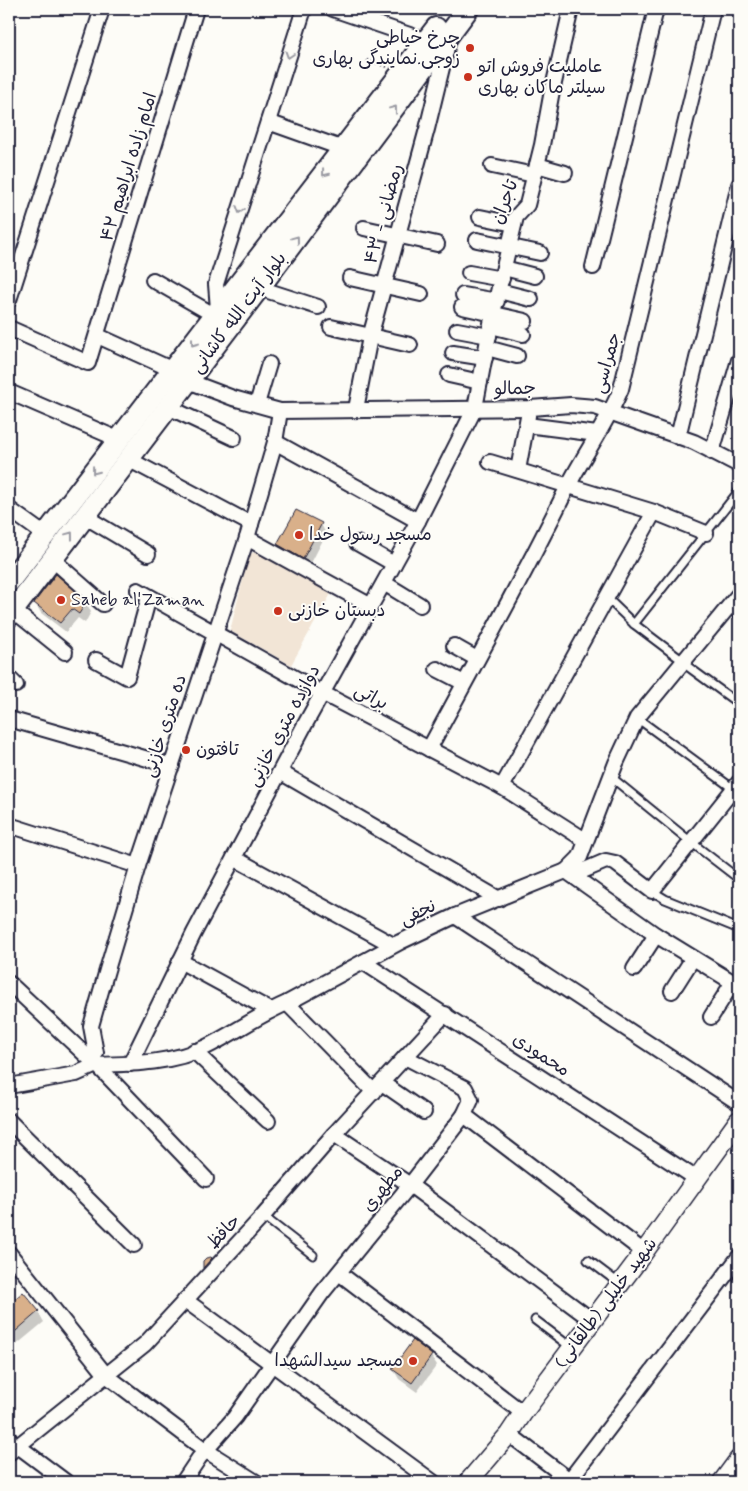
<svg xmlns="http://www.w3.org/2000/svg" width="748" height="1491" viewBox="0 0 748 1491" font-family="Mynerve,'Playpen Sans Arabic',sans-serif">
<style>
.built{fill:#f2e5d6}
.shadow{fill:#0003}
.building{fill:#d9b08a;stroke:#22223b}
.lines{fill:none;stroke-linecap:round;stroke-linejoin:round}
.service-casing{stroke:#22223b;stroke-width:11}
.minor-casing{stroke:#22223b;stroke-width:18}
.tertiary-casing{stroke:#22223b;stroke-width:21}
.secondary-casing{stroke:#22223b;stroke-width:24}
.path{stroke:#22223b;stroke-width:2.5;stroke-dasharray:1 4;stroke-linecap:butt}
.service{stroke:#fdfcf7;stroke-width:7}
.minor{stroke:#fdfcf7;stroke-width:14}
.tertiary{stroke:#fdfcf7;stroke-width:18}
.secondary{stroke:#fdfcf7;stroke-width:20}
.oneway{stroke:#9a9aa2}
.poi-dot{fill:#c8321e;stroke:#fdfcf7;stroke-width:2}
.labels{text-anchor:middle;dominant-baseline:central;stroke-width:4;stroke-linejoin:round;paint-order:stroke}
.poi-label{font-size:18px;fill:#22223b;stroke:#fdfcf7;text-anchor:start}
.street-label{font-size:18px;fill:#22223b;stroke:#fdfcf7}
</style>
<rect width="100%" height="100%" fill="#fdfcf7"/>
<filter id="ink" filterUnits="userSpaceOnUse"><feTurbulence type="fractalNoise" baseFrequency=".02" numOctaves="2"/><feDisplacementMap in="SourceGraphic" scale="10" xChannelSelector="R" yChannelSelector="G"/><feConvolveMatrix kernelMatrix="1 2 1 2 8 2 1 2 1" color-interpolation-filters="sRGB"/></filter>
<g filter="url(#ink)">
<!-- built -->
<path class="built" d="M 256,551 L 332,592 L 291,665 L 230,631 L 249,555 Z"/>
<!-- shadow -->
<g class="shadow">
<path d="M 321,524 L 326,534 L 309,567 L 284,554 L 278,544 Z"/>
<path d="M 86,602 L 91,612 L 85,623 L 78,618 L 66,632 L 41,613 L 35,603 Z"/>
<path d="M 209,1258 L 213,1261 L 205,1270 L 203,1263 Z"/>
<path d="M 23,1294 L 38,1312 L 44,1322 L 9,1351 L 9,1306 Z"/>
<path d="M 431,1356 L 437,1365 L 417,1392 L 399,1379 L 393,1369 Z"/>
</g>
<!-- building -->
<g class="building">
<path d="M 296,510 L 322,523 L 303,559 L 277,544 Z"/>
<path d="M 56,574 L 87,601 L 79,614 L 72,609 L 60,623 L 34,603 Z"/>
<path d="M 211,1257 L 212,1258 L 203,1268 L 203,1261 L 206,1258 Z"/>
<path d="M 23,1292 L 39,1311 L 9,1337 L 9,1304 Z"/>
<path d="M 413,1340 L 432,1355 L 412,1383 L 392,1369 Z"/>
</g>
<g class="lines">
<defs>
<g id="service">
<path d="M 607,598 L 634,624 L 679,658 L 683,663 L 739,704"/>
<path d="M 728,606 L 739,616"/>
<path d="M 634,624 L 739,491"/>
<path d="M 637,718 L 739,793"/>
<path d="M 611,777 L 691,842 L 739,879"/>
<path d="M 652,891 L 665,899 L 739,929"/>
<path d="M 263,1216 L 313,1255"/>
<path d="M 588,1260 L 620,1284"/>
<path d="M 535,1320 L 572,1348"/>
<path d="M 9,1432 L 18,1446"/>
</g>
<g id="minor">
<path d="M 333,9 L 427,41"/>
<path d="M 268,122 L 344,149"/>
<path d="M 537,165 L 565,173"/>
<path d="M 492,166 L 534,175"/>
<path d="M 480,217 L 514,224"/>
<path d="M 364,228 L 437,244"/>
<path d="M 477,240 L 540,253"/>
<path d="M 593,267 L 656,9"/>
<path d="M 504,268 L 535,276"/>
<path d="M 469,273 L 502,279"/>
<path d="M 350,278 L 421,294"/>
<path d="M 153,280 L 214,315"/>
<path d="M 259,288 L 318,307"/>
<path d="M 499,291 L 531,299"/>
<path d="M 463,295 L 497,301"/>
<path d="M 9,300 L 102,9"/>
<path d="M 462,307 L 525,321"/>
<path d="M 218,309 L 216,284 L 304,9"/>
<path d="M 491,326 L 523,334"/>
<path d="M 331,327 L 410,345"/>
<path d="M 9,328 L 88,363 L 196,9"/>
<path d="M 457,330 L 489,336"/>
<path d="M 98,336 L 173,370"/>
<path d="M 487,348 L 517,356"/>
<path d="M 453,353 L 485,358"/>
<path d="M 449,375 L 480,382"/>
<path d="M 188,381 L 233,398 L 280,411 L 530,408 L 571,405 L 595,407 L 694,442 L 739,465"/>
<path d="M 9,392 L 120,440"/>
<path d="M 257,404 L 269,364"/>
<path d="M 168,407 L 234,438"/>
<path d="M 356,409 L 370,337 L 427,129 L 449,39"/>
<path d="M 527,425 L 597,434"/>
<path d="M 678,437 L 739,185"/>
<path d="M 275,442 L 418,521"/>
<path d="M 712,452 L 739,360"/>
<path d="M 128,459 L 251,524"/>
<path d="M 490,462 L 654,512 L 706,533"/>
<path d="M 518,470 L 528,416"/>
<path d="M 9,509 L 45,535"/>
<path d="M 84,516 L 148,554"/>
<path d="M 247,538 L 371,606"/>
<path d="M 357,543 L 394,564"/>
<path d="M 52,559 L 103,604"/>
<path d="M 384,583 L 420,605"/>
<path d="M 138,590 L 322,693 L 502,787 L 585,840"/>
<path d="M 13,610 L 65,652"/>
<path d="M 454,646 L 477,659"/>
<path d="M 96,660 L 127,677 L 149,597"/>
<path d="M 437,669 L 464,683"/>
<path d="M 9,678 L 16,685"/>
<path d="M 9,719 L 172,766"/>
<path d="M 429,749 C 476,661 525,575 568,486 C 585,453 607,423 621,389 L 713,9"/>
<path d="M 280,772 L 499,899"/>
<path d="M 502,787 L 654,512"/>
<path d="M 9,825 L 138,866"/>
<path d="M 234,858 L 393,945"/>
<path d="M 566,871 L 580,857 L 616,763 L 637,718 L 739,594"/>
<path d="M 566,871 L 585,870 L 606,861 L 615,863 L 652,891 L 739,782"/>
<path d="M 455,916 L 739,1103"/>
<path d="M 180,961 L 270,1010"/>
<path d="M 363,962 L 697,1179"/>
<path d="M 634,969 L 656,935"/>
<path d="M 9,983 L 90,1059"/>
<path d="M 672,991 L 693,958"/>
<path d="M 287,1003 L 374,1092"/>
<path d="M 711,1017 L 733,982"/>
<path d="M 194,1051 L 268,1121"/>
<path d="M 96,1053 L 91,1026 L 107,970 L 138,866 L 247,538 L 275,442 L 280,411"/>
<path d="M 130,1064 L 194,933 L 303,728 L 418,521 L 475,408 L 493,313 L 516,217 L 527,205 L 542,145 L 551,96 L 571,9"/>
<path d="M 97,1065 C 133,1064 174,1063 206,1047 C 234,1033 259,1015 287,1003 L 400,942 L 455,916 L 566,871 L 656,935 L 739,986"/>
<path d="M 97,1065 L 206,1179"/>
<path d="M 382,1083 L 424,1112"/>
<path d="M 9,1086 L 76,1074 L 96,1065"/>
<path d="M 464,1115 L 644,1252"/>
<path d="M 9,1121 L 134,1245"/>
<path d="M 334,1134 L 410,1185 L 593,1321"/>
<path d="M 9,1253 L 106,1375 L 205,1450 L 256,1482"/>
<path d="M 339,1273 L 523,1413"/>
<path d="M 185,1300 L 433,1482"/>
<path d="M 509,1434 L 572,1482"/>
<path d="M 18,1446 L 66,1482"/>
<path d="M 9,1453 L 145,1344 L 263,1216 L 334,1134 L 445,1014"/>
<path d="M 183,1482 L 199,1458 L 235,1417 L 322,1293 L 410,1185 L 464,1115 L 471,1100 L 465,1088 L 405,1057"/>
<path d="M 568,1482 L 739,1257"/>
</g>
<g id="tertiary">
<path d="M 468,1482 L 509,1434 L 523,1413 L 644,1252 L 739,1120"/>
<path d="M 722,1482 L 739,1459"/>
</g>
<g id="secondary">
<path d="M 9,582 L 436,28"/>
<path d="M 9,616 L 259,288 L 468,9"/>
</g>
</defs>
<!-- service casing -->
<use href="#service" class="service-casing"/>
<!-- minor casing -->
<use href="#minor" class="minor-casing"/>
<!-- tertiary casing -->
<use href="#tertiary" class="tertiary-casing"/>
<!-- secondary casing -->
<use href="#secondary" class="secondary-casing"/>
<!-- path -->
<path class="path" d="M 367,60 L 387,67"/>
<!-- service -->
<use href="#service" class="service"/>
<!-- minor -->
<use href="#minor" class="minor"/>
<!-- tertiary -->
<use href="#tertiary" class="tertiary"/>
<!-- secondary -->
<use href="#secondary" class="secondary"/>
</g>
<!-- one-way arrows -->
<defs><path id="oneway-chevron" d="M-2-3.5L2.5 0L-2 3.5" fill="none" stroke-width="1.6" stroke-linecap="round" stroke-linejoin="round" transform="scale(1.25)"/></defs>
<g class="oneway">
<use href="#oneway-chevron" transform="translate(289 55) rotate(108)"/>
<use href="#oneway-chevron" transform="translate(394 109) rotate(-53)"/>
<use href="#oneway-chevron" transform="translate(325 173) rotate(128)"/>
<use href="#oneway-chevron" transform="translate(240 210) rotate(108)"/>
<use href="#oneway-chevron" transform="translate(296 239) rotate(-53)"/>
<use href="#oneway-chevron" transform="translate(194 343) rotate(127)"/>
<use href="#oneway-chevron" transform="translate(95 471) rotate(128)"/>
<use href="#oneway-chevron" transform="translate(70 535) rotate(-53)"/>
</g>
</g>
<!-- markers -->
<g class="poi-dot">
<circle cx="470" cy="48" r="5"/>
<circle cx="468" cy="77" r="5"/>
<circle cx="299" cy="535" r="5"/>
<circle cx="61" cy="600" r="5"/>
<circle cx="278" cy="611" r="5"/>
<circle cx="186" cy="750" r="5"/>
<circle cx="413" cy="1361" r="5"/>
</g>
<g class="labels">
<!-- poi labels -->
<g class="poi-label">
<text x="460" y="38" text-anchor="end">چرخ خیاطی<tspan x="460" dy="21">زوجی.نمایندگی بهاری</tspan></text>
<text x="478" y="67">عاملیت فروش اتو<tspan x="478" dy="21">سیلتر ماکان بهاری</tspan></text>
<text x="309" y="535">مسجد رسول خدا</text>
<text x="71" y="600">Saheb al'Zaman</text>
<text x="288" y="611">دبستان خازنی</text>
<text x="196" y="750">تافتون</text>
<text x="403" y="1361" text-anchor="end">مسجد سیدالشهدا</text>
</g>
<!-- street labels -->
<g class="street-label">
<text transform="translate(129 167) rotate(-73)">امام زاده ابراهیم ۴۲</text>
<text transform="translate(505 202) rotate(-69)">تاجران</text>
<text transform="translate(384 214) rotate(-75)">رمضانی - ۴۳</text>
<text transform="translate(239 313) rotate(-53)">بلوار آیت الله کاشانی</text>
<text transform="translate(607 363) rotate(-74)">جمراسی</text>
<text transform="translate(515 389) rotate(-1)">جمالو</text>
<text transform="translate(371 697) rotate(28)">براتی</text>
<text transform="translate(165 726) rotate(-72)">ده متری خازنی</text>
<text transform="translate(284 726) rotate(-62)">دوازده متری خازنی</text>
<text transform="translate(418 913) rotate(-25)">نجفی</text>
<text transform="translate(541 1055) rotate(33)">محمودی</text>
<text transform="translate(383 1189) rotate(-51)">مطهری</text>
<text transform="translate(224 1232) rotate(-47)">حافظ</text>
<text transform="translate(606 1303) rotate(-53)">شهید خلیلی (طالقانی)</text>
</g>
</g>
<!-- margin -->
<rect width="748" height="1491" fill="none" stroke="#fdfcf7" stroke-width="30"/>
<rect x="15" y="15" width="718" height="1461" fill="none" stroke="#22223b" stroke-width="2" filter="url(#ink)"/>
</svg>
